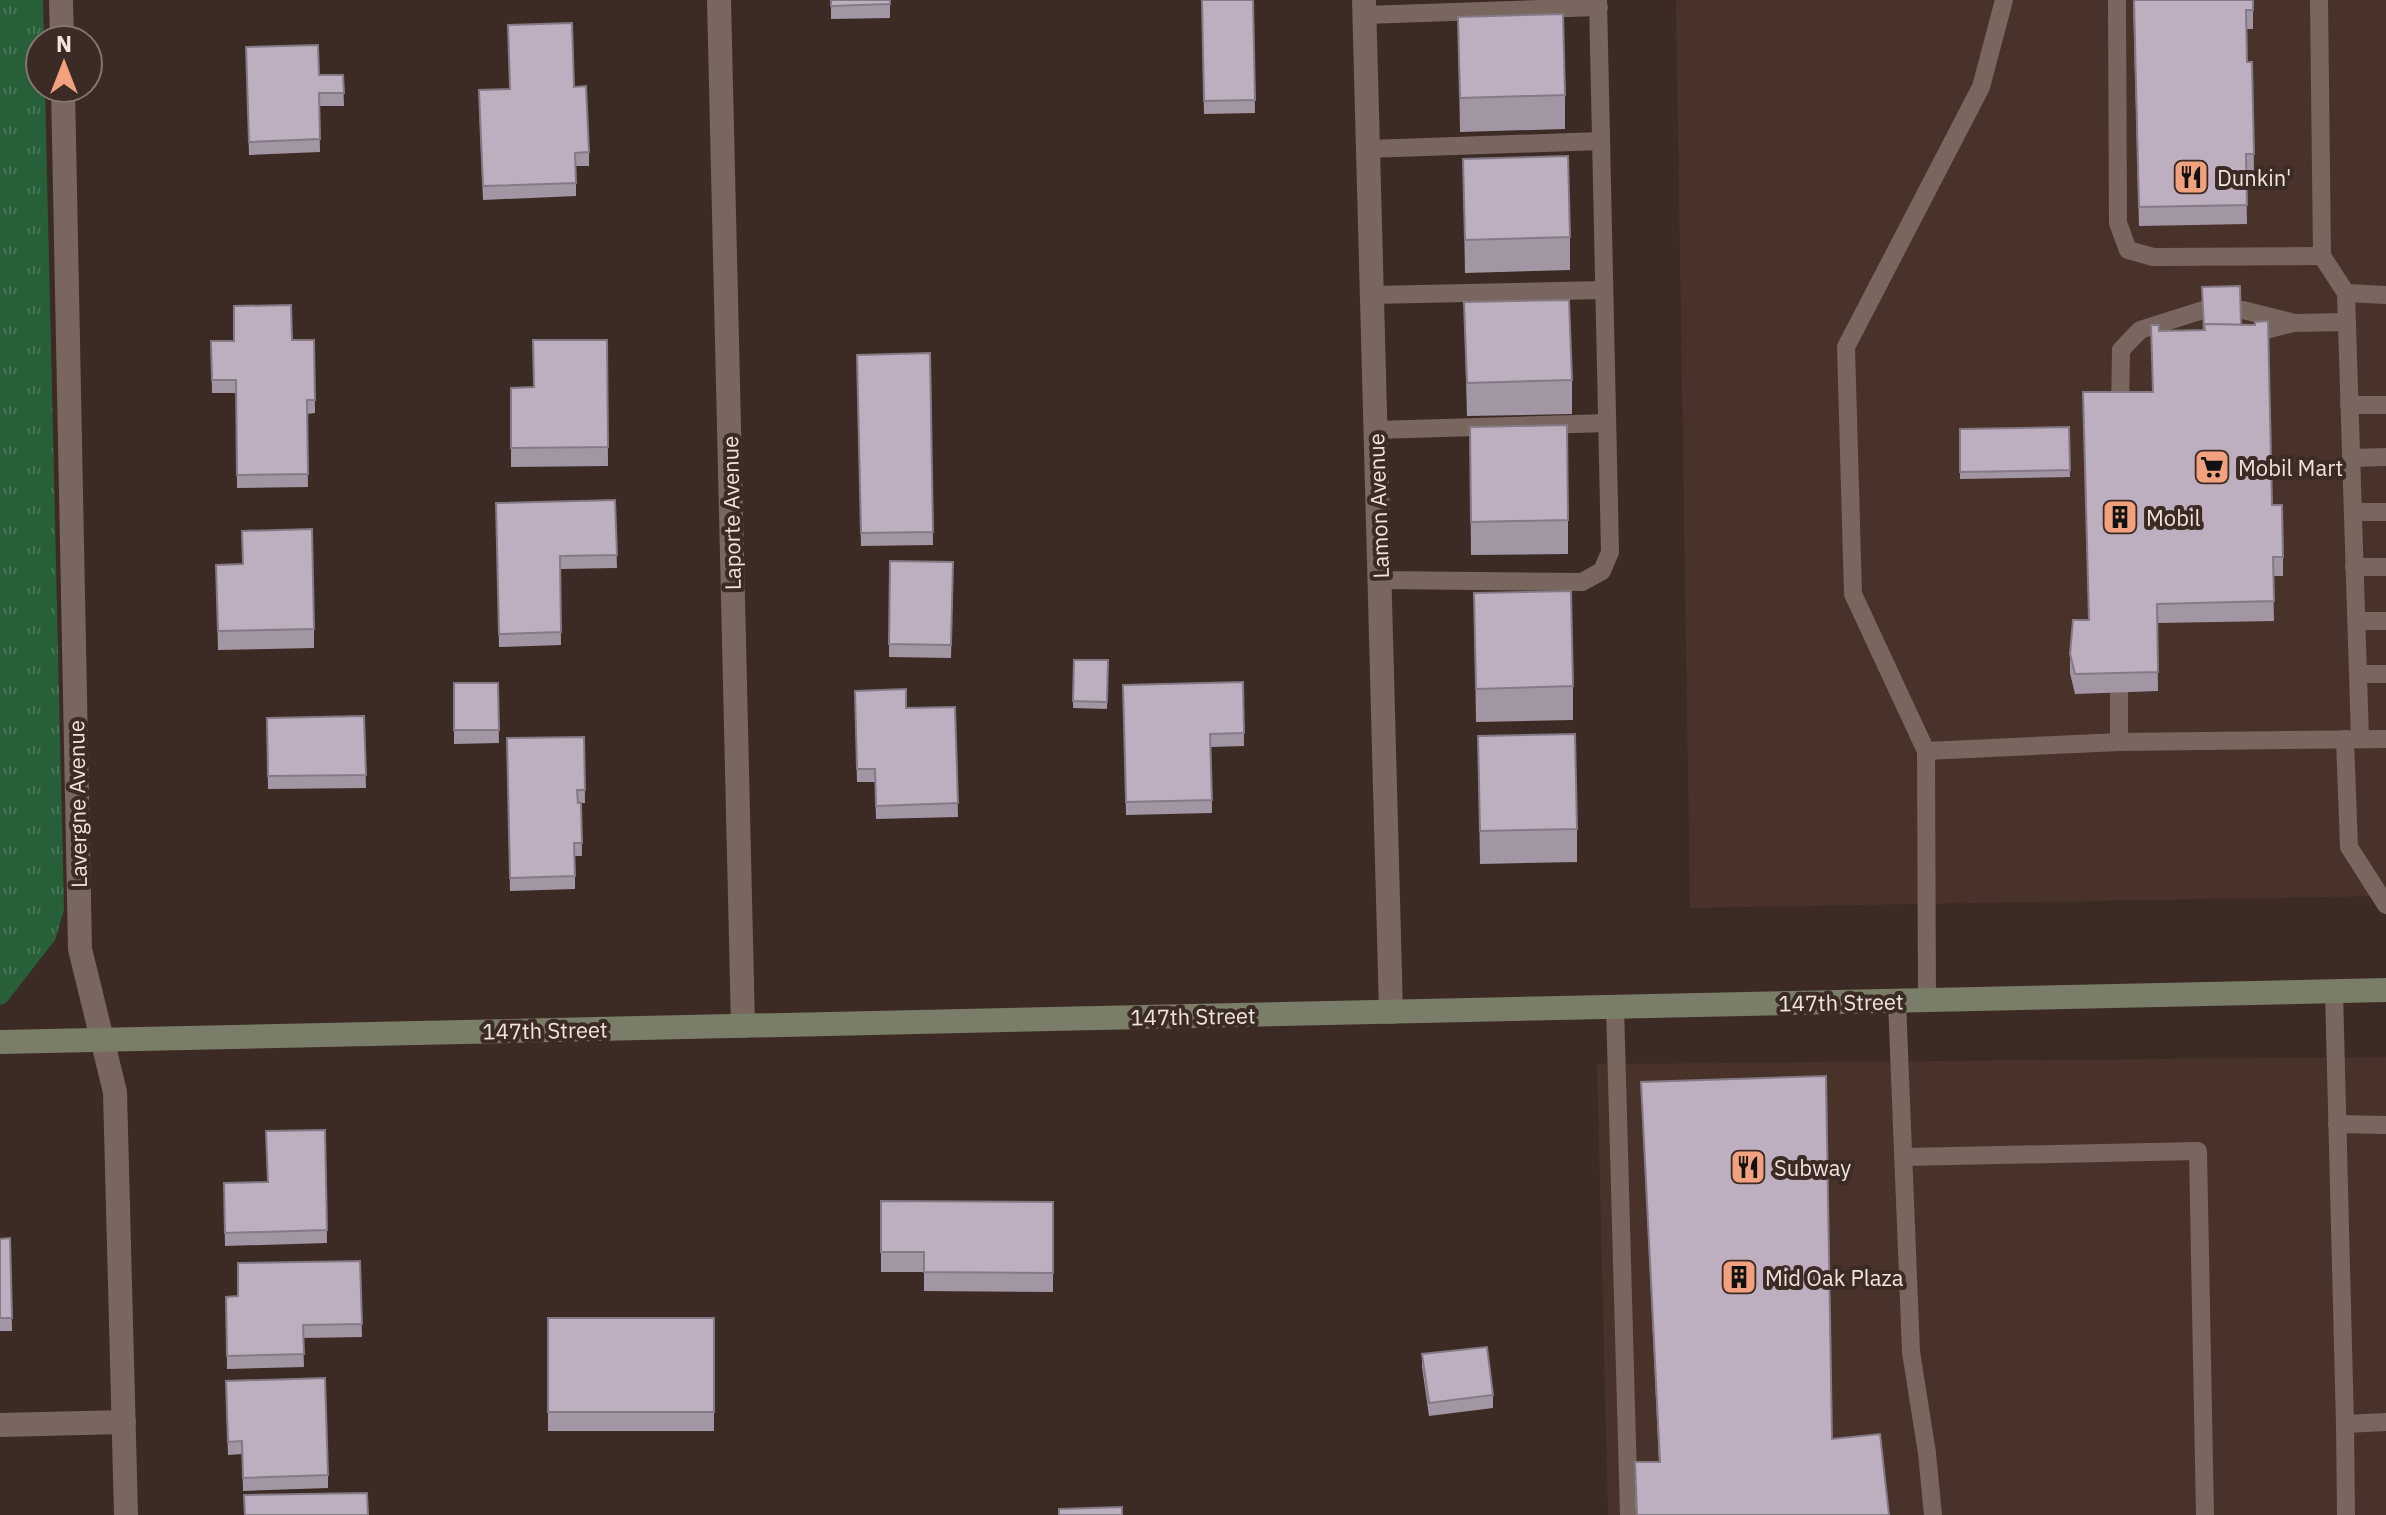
<svg xmlns="http://www.w3.org/2000/svg" width="2386" height="1515" viewBox="0 0 2386 1515" font-family="'IBM Plex Sans',sans-serif">
<style>
.built{fill:#493229}
.grass{fill:url(#grass-tufts)}
.lines{fill:none;stroke-linecap:round;stroke-linejoin:round}
.lane{stroke:#79665e;stroke-width:18}
.street{stroke:#79665e;stroke-width:24}
.secondary{stroke:#7a7d67;stroke-width:24}
.wall{fill:#a396a4}
.building{fill:#bdafbf;stroke:#847a86;stroke-width:2}
.labels{text-anchor:middle;dominant-baseline:central;stroke-width:8;stroke-linejoin:round;paint-order:stroke}
.poi-label{font-size:22px;fill:#efe4df;stroke:#3b2b24;text-anchor:start}
.street-label{font-size:22px;fill:#efe4df;stroke:#3b2b24}
</style>
<defs>
<pattern id="grass-tufts" width="24" height="20" patternUnits="userSpaceOnUse" patternTransform="scale(2)"><rect width="24" height="20" fill="#275f38"/><path d="M3 7l-1-3M5 7V3M7 7l1-3M15 17l-1-3M17 17v-4M19 17l1-3" fill="none" stroke="#477654"/></pattern>
</defs>
<rect width="100%" height="100%" fill="#3b2b24"/>
<!-- built -->
<g class="built">
<path d="M 1676,0 L 2386,0 L 2386,896 L 1690,908 Z"/>
<path d="M 2386,1057 L 2386,1515 L 1608,1515 L 1597,1064 Z"/>
</g>
<!-- grass -->
<path class="grass" d="M 0,0 L 43,0 L 44,40 L 40,40 L 40,88 L 45,88 L 64,910 L 55,940 L 6,1003 L 0,1005 Z"/>
<g class="lines">
<!-- lane -->
<g class="lane">
<path d="M 2117,0 L 2118,223 L 2128,250 L 2153,257 L 2322,256"/>
<path d="M 2319,0 L 2322,256 L 2346,293 L 2360,739"/>
<path d="M 1365,15 L 1599,7"/>
<path d="M 1368,149 L 1601,141"/>
<path d="M 2346,293 L 2386,295"/>
<path d="M 1372,295 L 1604,290"/>
<path d="M 2243,310 L 2291,322"/>
<path d="M 2247,335 L 2293,323 L 2347,322"/>
<path d="M 2349,405 L 2386,405"/>
<path d="M 2120,411 L 2121,350 L 2140,330 L 2203,310"/>
<path d="M 1376,430 L 1607,423"/>
<path d="M 2351,458 L 2386,457"/>
<path d="M 2353,512 L 2386,512"/>
<path d="M 2354,567 L 2386,567"/>
<path d="M 1380,580 L 1582,582 L 1602,571 L 1610,552 L 1598,0"/>
<path d="M 2357,621 L 2386,621"/>
<path d="M 2358,674 L 2386,674"/>
<path d="M 2119,692 L 2119,742"/>
<path d="M 2345,739 L 2349,847 L 2386,905"/>
<path d="M 1926,751 L 2119,742 L 2386,739"/>
<path d="M 2334,991 L 2345,1424 L 2386,1422"/>
<path d="M 1927,1000 L 1926,751 L 1853,594 L 1846,347 L 1981,87 L 2004,0"/>
<path d="M 1897,1001 L 1911,1352 L 1927,1453 L 1933,1515"/>
<path d="M 1615,1007 L 1629,1515"/>
<path d="M 2337,1124 L 2386,1125"/>
<path d="M 1904,1157 L 2198,1151 L 2205,1515"/>
<path d="M 2345,1424 L 2346,1515"/>
</g>
<!-- street -->
<g class="street">
<path d="M 61,0 L 62,40"/>
<path d="M 719,0 L 743,1026"/>
<path d="M 1364,0 L 1391,1012"/>
<path d="M 63,88 L 80,949 L 115,1092 L 126,1515"/>
<path d="M 0,1425 L 124,1422"/>
</g>
<!-- secondary -->
<path class="secondary" d="M 0,1042 L 2386,990"/>
</g>
<!-- wall -->
<g class="wall">
<path d="M 831,0 L 890,0 L 890,18 L 831,19 Z"/>
<path d="M 1202,0 L 1253,0 L 1255,113 L 1204,114 Z"/>
<path d="M 2133,0 L 2253,0 L 2253,29 L 2246,29 L 2247,62 L 2252,62 L 2254,173 L 2246,173 L 2247,224 L 2139,226 Z"/>
<path d="M 1458,17 L 1565,95 L 1565,129 L 1460,132 Z"/>
<path d="M 246,47 L 319,75 L 343,75 L 344,106 L 319,106 L 320,152 L 249,155 Z"/>
<path d="M 574,87 L 589,152 L 589,166 L 576,166 L 576,196 L 483,200 L 479,103 Z"/>
<path d="M 1463,159 L 1570,237 L 1570,270 L 1465,273 Z"/>
<path d="M 1464,302 L 1572,380 L 1572,414 L 1467,416 Z"/>
<path d="M 2241,325 L 2272,505 L 2283,557 L 2283,576 L 2273,576 L 2274,621 L 2157,623 L 2158,691 L 2075,694 L 2070,673 L 2070,654 L 2089,620 L 2152,392 L 2159,331 L 2203,330 Z"/>
<path d="M 314,340 L 315,413 L 307,414 L 308,487 L 237,488 L 236,393 L 212,393 L 211,341 Z"/>
<path d="M 607,340 L 608,466 L 511,467 L 511,388 L 533,387 Z"/>
<path d="M 930,353 L 933,545 L 861,546 L 857,355 Z"/>
<path d="M 2069,427 L 2070,477 L 1960,479 L 1960,429 Z"/>
<path d="M 1470,460 L 1568,520 L 1568,554 L 1471,555 Z"/>
<path d="M 615,500 L 617,568 L 560,569 L 561,645 L 499,647 L 496,503 Z"/>
<path d="M 890,561 L 953,562 L 951,658 L 889,657 Z"/>
<path d="M 216,565 L 314,629 L 314,648 L 218,650 Z"/>
<path d="M 1474,593 L 1573,686 L 1573,720 L 1476,722 Z"/>
<path d="M 1074,660 L 1108,660 L 1107,709 L 1073,708 Z"/>
<path d="M 1243,682 L 1244,746 L 1211,747 L 1212,813 L 1126,815 L 1123,685 Z"/>
<path d="M 454,683 L 498,683 L 499,743 L 454,744 Z"/>
<path d="M 855,691 L 906,708 L 955,707 L 958,817 L 876,819 L 875,782 L 857,782 Z"/>
<path d="M 364,716 L 366,788 L 268,789 L 267,718 Z"/>
<path d="M 1478,736 L 1577,829 L 1577,862 L 1480,864 Z"/>
<path d="M 584,737 L 585,803 L 578,803 L 581,803 L 582,856 L 575,856 L 575,889 L 510,891 L 507,738 Z"/>
<path d="M 1641,1082 L 1832,1439 L 1889,1515 L 1636,1515 L 1635,1462 L 1659,1462 Z"/>
<path d="M 325,1130 L 327,1243 L 225,1246 L 224,1183 L 267,1182 Z"/>
<path d="M 881,1201 L 1053,1202 L 1053,1292 L 924,1291 L 924,1272 L 881,1272 Z"/>
<path d="M 10,1238 L 12,1331 L 0,1331 L 0,1239 Z"/>
<path d="M 360,1261 L 362,1337 L 303,1338 L 304,1367 L 227,1369 L 226,1297 L 238,1296 Z"/>
<rect x="548" y="1318" width="166" height="113"/>
<path d="M 1422,1354 L 1493,1395 L 1493,1408 L 1429,1416 L 1422,1367 Z"/>
<path d="M 226,1395 L 328,1475 L 328,1488 L 243,1491 L 242,1454 L 228,1455 Z"/>
</g>
<!-- building -->
<g class="building">
<path d="M 831,0 L 890,0 L 890,4 L 831,6 Z"/>
<path d="M 1202,0 L 1253,0 L 1255,100 L 1204,101 Z"/>
<path d="M 2134,0 L 2253,0 L 2253,10 L 2246,10 L 2247,62 L 2252,62 L 2254,154 L 2246,154 L 2247,205 L 2139,207 Z"/>
<path d="M 1563,14 L 1565,95 L 1460,98 L 1458,17 Z"/>
<path d="M 572,23 L 574,87 L 586,86 L 589,152 L 575,153 L 576,183 L 483,186 L 479,90 L 510,89 L 508,25 Z"/>
<path d="M 318,45 L 319,75 L 343,75 L 344,93 L 319,93 L 320,139 L 249,142 L 246,47 Z"/>
<path d="M 1568,156 L 1570,237 L 1465,240 L 1463,159 Z"/>
<path d="M 2240,286 L 2241,325 L 2204,324 L 2204,330 L 2202,287 Z"/>
<path d="M 1569,300 L 1572,380 L 1467,383 L 1464,302 Z"/>
<path d="M 291,305 L 292,340 L 314,340 L 315,400 L 307,400 L 308,474 L 237,475 L 236,380 L 212,380 L 211,341 L 234,341 L 234,306 Z"/>
<path d="M 2268,321 L 2272,505 L 2282,505 L 2283,557 L 2273,557 L 2274,601 L 2157,604 L 2158,672 L 2075,674 L 2070,654 L 2073,620 L 2089,620 L 2083,392 L 2153,392 L 2151,325 L 2159,325 L 2159,331 L 2205,330 L 2204,324 L 2255,325 L 2255,322 Z"/>
<path d="M 533,340 L 607,340 L 608,447 L 511,448 L 511,388 L 534,387 Z"/>
<path d="M 930,353 L 933,532 L 861,533 L 857,355 Z"/>
<path d="M 1567,425 L 1568,520 L 1471,522 L 1470,427 Z"/>
<path d="M 2069,427 L 2070,470 L 1960,472 L 1960,429 Z"/>
<path d="M 615,500 L 617,555 L 560,556 L 561,632 L 499,634 L 496,503 Z"/>
<path d="M 312,529 L 314,629 L 218,631 L 216,565 L 243,564 L 242,531 Z"/>
<path d="M 890,561 L 953,562 L 951,645 L 889,644 Z"/>
<path d="M 1571,591 L 1573,686 L 1476,689 L 1474,593 Z"/>
<path d="M 1074,660 L 1108,660 L 1107,702 L 1073,701 Z"/>
<path d="M 1243,682 L 1244,733 L 1210,734 L 1212,800 L 1126,802 L 1123,685 Z"/>
<path d="M 454,683 L 498,683 L 499,730 L 454,730 Z"/>
<path d="M 906,689 L 906,708 L 955,707 L 958,803 L 876,806 L 875,769 L 857,769 L 855,691 Z"/>
<path d="M 364,716 L 366,775 L 268,776 L 267,718 Z"/>
<path d="M 1575,734 L 1577,829 L 1480,831 L 1478,736 Z"/>
<path d="M 584,737 L 585,790 L 577,790 L 578,803 L 581,803 L 582,843 L 574,843 L 575,876 L 510,878 L 507,738 Z"/>
<path d="M 1826,1076 L 1832,1439 L 1880,1434 L 1889,1515 L 1637,1515 L 1635,1462 L 1660,1462 L 1641,1082 Z"/>
<path d="M 325,1130 L 327,1230 L 225,1233 L 224,1183 L 268,1182 L 266,1131 Z"/>
<path d="M 881,1201 L 1053,1202 L 1053,1273 L 924,1272 L 924,1252 L 881,1252 Z"/>
<path d="M 10,1238 L 12,1318 L 0,1318 L 0,1239 Z"/>
<path d="M 360,1261 L 362,1324 L 303,1325 L 304,1354 L 227,1356 L 226,1297 L 238,1296 L 238,1263 Z"/>
<rect x="548" y="1318" width="166" height="94"/>
<path d="M 1487,1347 L 1493,1395 L 1429,1403 L 1422,1354 Z"/>
<path d="M 325,1378 L 328,1475 L 243,1478 L 242,1441 L 228,1442 L 226,1381 Z"/>
<path d="M 367,1493 L 368,1515 L 245,1515 L 244,1495 Z"/>
<path d="M 1122,1507 L 1122,1515 L 1059,1515 L 1059,1509 Z"/>
</g>
<!-- icons -->
<defs>
<symbol id="restaurant-square" viewBox="-11 -11 22 22"><rect x="-9" y="-9" width="18" height="18" rx="4" fill="#f1a17d" stroke="#3b2b24"/><path d="M-5-6h1v4h1v-4h1v4h1v-4h1v5L-1.5 .5V6h-2V.5L-5-1ZM5-6V6H3V1.5H1.5Q1.5-4 5-6Z" fill="#111"/></symbol>
<symbol id="supermarket-square" viewBox="-11 -11 22 22"><rect x="-9" y="-9" width="18" height="18" rx="4" fill="#f1a17d" stroke="#3b2b24"/><path d="M-6-5.5h2.5l.6 2H6L4.5 2H-2.5L-4.4-4H-6ZM-1.5 3.2a1.3 1.3 0 1 0 .1 0ZM3 3.2a1.3 1.3 0 1 0 .1 0Z" fill="#111"/></symbol>
<symbol id="building-square" viewBox="-11 -11 22 22"><rect x="-9" y="-9" width="18" height="18" rx="4" fill="#f1a17d" stroke="#3b2b24"/><path d="M-4-6H4V6H1V3H-1V6H-4ZM-2.5-4.3h1.7v1.8h-1.7ZM.8-4.3h1.7v1.8H.8ZM-2.5-1h1.7V.8h-1.7ZM.8-1h1.7V.8H.8Z" fill="#111"/></symbol>
</defs>
<g fill-rule="evenodd">
<use href="#restaurant-square" x="2171" y="157" width="40" height="40"/>
<use href="#supermarket-square" x="2192" y="447" width="40" height="40"/>
<use href="#building-square" x="2100" y="497" width="40" height="40"/>
<use href="#restaurant-square" x="1728" y="1147" width="40" height="40"/>
<use href="#building-square" x="1719" y="1257" width="40" height="40"/>
</g>
<g class="labels">
<!-- poi labels -->
<g class="poi-label">
<text x="2217" y="177">Dunkin'</text>
<text x="2238" y="467">Mobil Mart</text>
<text x="2146" y="517">Mobil</text>
<text x="1774" y="1167">Subway</text>
<text x="1765" y="1277">Mid Oak Plaza</text>
</g>
<!-- street labels -->
<g class="street-label">
<text transform="translate(1378 506) rotate(-92)">Lamon Avenue</text>
<text transform="translate(731 513) rotate(-91)">Laporte Avenue</text>
<text transform="translate(77 804) rotate(-91)">Lavergne Avenue</text>
<text transform="translate(1841 1002) rotate(-1)">147th Street</text>
<text transform="translate(1193 1016) rotate(-1)">147th Street</text>
<text transform="translate(545 1030) rotate(-1)">147th Street</text>
</g>
</g>
<!-- north arrow -->
<g transform="translate(64 64)"><circle r="38" fill="#3b2b24" stroke="#83756f" stroke-width="2"/>
<path d="M0-6L14 30L0 20L-14 30Z" fill="#f1a17d"/>
<text y="-12" font-size="22" font-weight="bold" text-anchor="middle" fill="#efe4df">N</text>
</g>
</svg>
